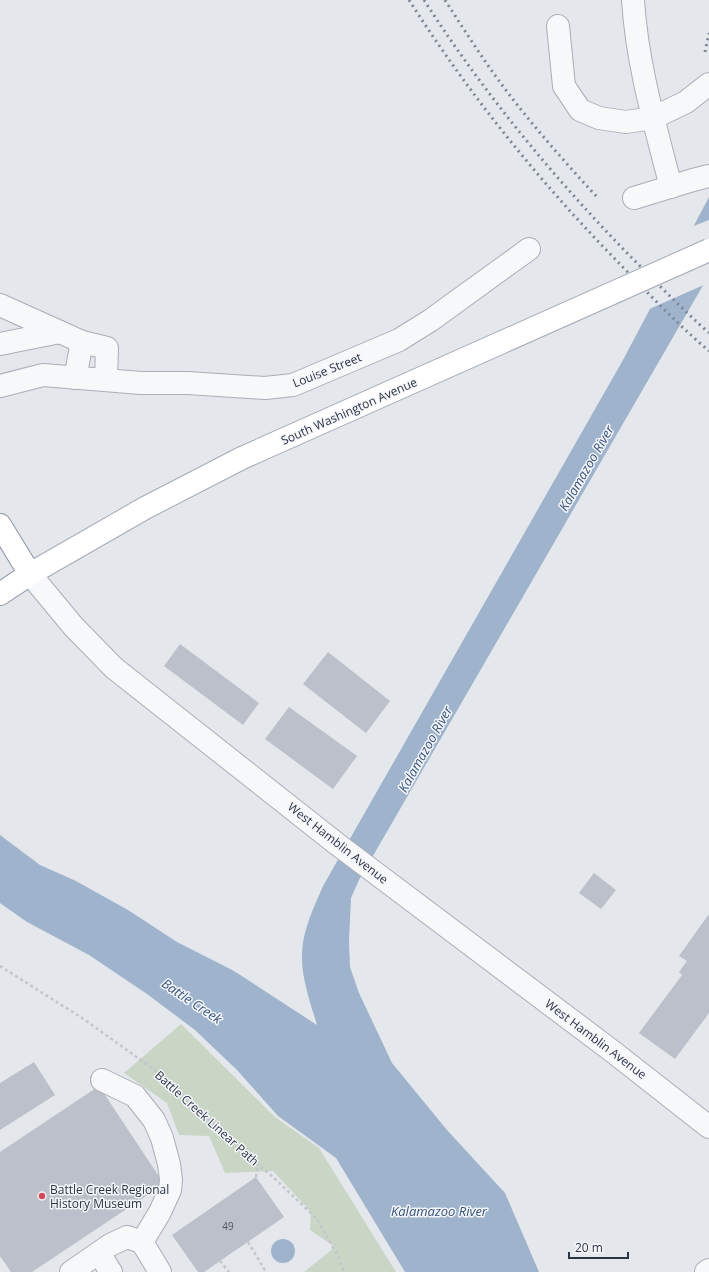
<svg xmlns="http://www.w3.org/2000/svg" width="709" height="1272" viewBox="0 0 709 1272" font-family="'Open Sans',sans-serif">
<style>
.green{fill:#c9d6c5}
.water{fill:#9fb4cc}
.pier{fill:#e4e7ec}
.building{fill:#bbc0ca}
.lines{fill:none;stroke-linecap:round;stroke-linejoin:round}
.minor-casing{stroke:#a9aeb7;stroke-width:24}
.major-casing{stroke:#a3abb8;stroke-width:24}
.highway-casing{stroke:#8b94a3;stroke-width:24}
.path{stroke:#c2c5cb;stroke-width:2.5;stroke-dasharray:3 3;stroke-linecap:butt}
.minor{stroke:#f7f8fa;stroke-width:22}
.major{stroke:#fff;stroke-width:22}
.highway{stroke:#fff;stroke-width:22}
.rail{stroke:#7d8696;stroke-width:3;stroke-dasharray:2 4;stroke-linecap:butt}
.major-bridge-casing{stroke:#a3abb8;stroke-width:24;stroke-linecap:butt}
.major-bridge{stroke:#fff;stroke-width:22}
.poi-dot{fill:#d1495b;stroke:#f4f6f9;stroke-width:1.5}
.labels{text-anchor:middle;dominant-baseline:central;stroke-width:3;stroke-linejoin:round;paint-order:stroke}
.number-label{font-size:10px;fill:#4f5766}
.street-label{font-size:12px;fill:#2b3445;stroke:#f4f6f9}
.poi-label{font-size:12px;fill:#2b3445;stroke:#f4f6f9;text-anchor:start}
.water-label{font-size:13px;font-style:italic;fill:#34527a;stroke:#f4f6f9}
</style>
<rect width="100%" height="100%" fill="#e4e7ec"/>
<!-- green -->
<path class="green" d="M 181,1024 L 275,1117 L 319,1148 L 396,1272 L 304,1272 L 335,1247 L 310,1230 L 311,1212 L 273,1171 L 225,1173 L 209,1136 L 179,1135 L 167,1103 L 124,1073 Z"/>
<!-- water -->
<g class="water">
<path d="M 709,197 L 709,275 L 359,880 L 351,898 L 349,941 L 350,967 L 359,993 L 392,1063 L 447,1130 L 505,1193 L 539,1272 L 405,1272 L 336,1158 L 278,1116 L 237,1070 L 195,1030 L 147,994 L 89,955 L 27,922 L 0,903 L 0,835 L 40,865 L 76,881 L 128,910 L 177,942 L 234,971 L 317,1025 C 310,1002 301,977 302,953 C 303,929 314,907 323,886 L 623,360 Z"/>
<circle cx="283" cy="1251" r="12"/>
</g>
<!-- pier -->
<path class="pier" d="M 709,220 L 709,279 L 706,284 L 647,310 L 691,227 Z"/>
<!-- building -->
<g class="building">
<path d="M 180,644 L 259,703 L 243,725 L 164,666 Z"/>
<path d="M 328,652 L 390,701 L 366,733 L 303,684 Z"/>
<path d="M 289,707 L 357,756 L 333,789 L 265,739 Z"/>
<path d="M 594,873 L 616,890 L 601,909 L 579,893 Z"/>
<path d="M 709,914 L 709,1013 L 675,1059 L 639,1033 L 682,975 L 679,972 L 687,961 L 679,956 Z"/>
<path d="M 34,1062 L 55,1095 L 0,1130 L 0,1083 Z"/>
<path d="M 99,1086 L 164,1184 L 32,1272 L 11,1272 L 0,1256 L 0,1152 Z"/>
<path d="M 256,1177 L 284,1217 L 204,1272 L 198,1272 L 172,1235 Z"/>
</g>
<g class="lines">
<defs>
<g id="minor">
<path d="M 633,0 C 637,64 655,125 671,187"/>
<path d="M 558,26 L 564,86 L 580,110 L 599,118 L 626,122 L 653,118 L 686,102 L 709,84"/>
<path d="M 634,198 L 693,180 L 709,176"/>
<path d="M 0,305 L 82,342 L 107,348 L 106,380"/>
<path d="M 0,344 L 60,332"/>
<path d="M 75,378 L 82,342"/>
<path d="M 0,386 L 43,375 L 141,383 L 188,383 L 265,388 L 293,385 L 399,340 L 431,320 L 529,249"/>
<path d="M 30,574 L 73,626 L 114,668 L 337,844 L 612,1051 L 709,1127"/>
<path d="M 102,1080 L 135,1096 L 154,1120 L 162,1138 L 169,1164 L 171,1180 L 170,1190 L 160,1212 L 142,1242"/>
<path d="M 99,1253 L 111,1272"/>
<path d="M 71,1272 L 110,1245 L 127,1237 L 142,1242 L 160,1272"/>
<path d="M 706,1272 L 709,1270"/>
</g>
<path id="major" d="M 30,574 L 145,508 L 242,458"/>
<path id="highway" d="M 0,525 L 30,574 L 0,594"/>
</defs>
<!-- minor casing -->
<use href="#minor" class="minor-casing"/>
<!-- major casing -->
<use href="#major" class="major-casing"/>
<!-- highway casing -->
<use href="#highway" class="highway-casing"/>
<!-- path -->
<g class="path">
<path d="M 0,966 L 82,1018 L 166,1078 L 246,1155 L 273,1177 L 317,1219 L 337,1254 L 344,1272"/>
<path d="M 256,1177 L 258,1165"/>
<path d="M 248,1242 L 266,1272"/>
<path d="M 220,1261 L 229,1272"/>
</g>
<!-- minor -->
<use href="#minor" class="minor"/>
<!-- major -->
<use href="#major" class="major"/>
<!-- highway -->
<use href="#highway" class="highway"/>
<!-- rail -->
<g class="rail">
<path d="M 409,0 C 469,94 538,180 616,260 C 646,291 676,323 709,351"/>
<path d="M 424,0 C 483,92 553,177 629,255 C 655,281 681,308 709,333"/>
<path d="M 445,0 C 461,25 477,50 494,74 C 525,117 561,158 597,197"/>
<path d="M 705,52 L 709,33"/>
</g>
<defs>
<path id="major-bridge" d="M 242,458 L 709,250"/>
</defs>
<!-- major-bridge casing -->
<use href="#major-bridge" class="major-bridge-casing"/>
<!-- major-bridge -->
<use href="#major-bridge" class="major-bridge"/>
</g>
<!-- markers -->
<circle class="poi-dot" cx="42" cy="1196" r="4"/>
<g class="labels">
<!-- number labels -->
<g class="number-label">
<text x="228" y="1226">49</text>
</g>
<!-- street labels -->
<g class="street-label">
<text transform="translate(327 370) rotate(-22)">Louise Street</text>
<text transform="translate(349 411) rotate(-24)">South Washington Avenue</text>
<text transform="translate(338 843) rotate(38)">West Hamblin Avenue</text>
<text transform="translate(596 1039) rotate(37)">West Hamblin Avenue</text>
<text transform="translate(207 1118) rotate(42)">Battle Creek Linear Path</text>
</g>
<!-- poi labels -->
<g class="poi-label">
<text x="50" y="1189">Battle Creek Regional<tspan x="50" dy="14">History Museum</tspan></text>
</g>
<!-- water labels -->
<g class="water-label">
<text transform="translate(586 468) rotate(-60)">Kalamazoo River</text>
<text transform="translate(425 749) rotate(-61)">Kalamazoo River</text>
<text transform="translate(192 1001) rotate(34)">Battle Creek</text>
<text x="439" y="1211">Kalamazoo River</text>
</g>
</g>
<!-- scale -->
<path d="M569 1252v6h59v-6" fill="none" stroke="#2b3445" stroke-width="2"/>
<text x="575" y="1252" font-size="12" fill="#2b3445" stroke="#f4f6f9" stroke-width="3" paint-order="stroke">20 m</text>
</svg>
